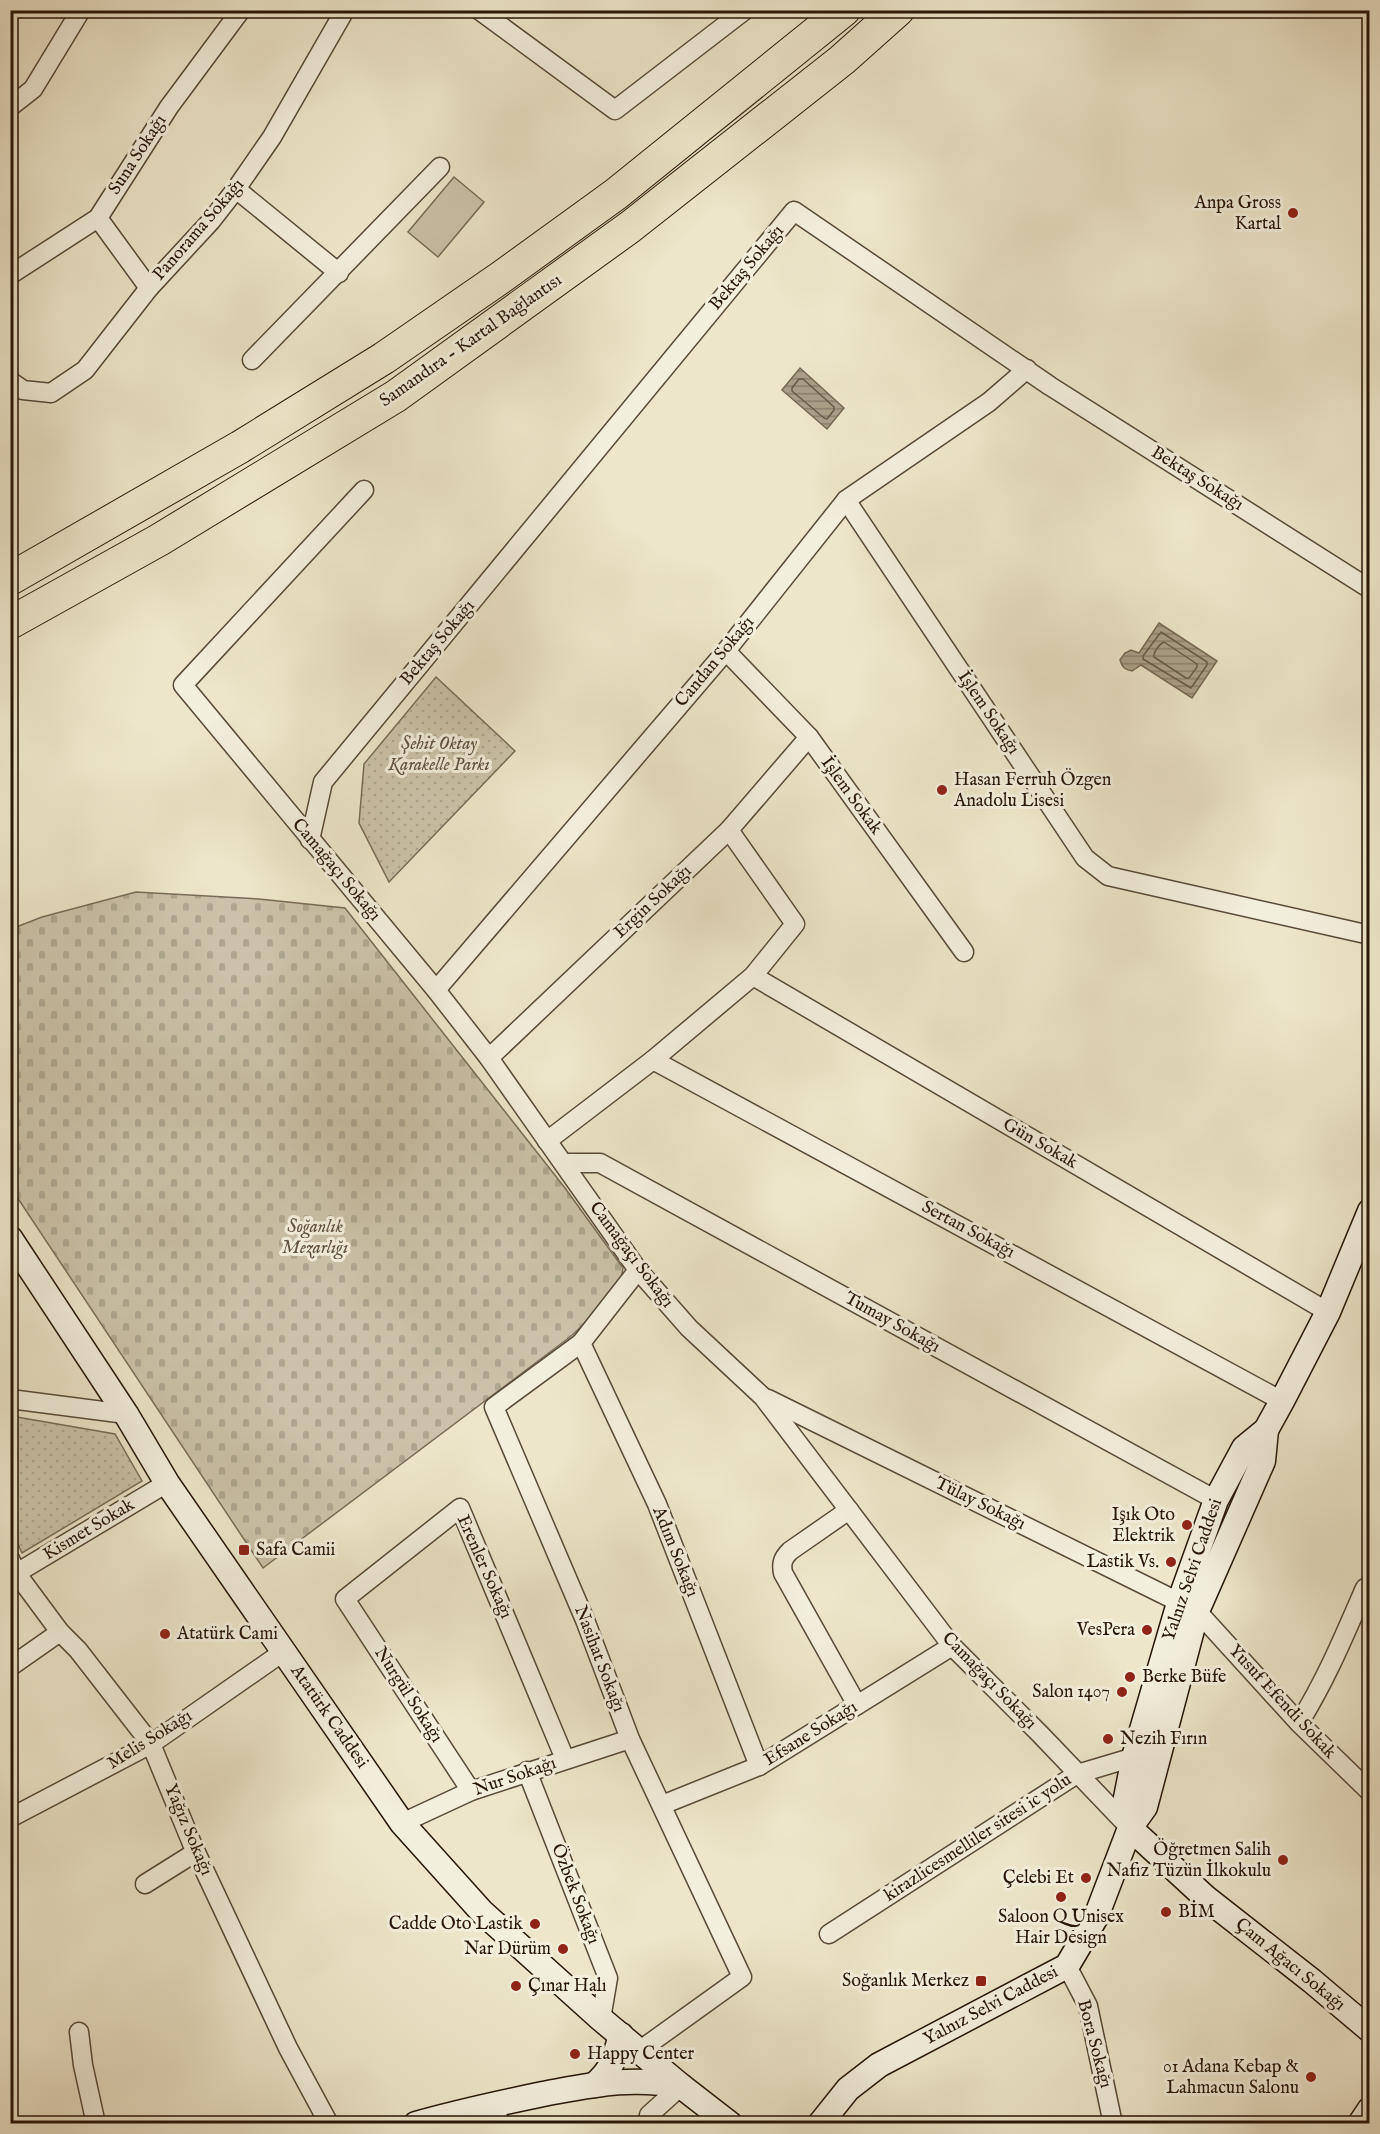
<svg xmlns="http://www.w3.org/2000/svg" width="1380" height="2134" viewBox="0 0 1380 2134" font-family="'IM FELL English',serif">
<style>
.cemetery{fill:url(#cemetery-stones);stroke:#796c58;stroke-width:1.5}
.park{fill:url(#park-dots);stroke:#796c58;stroke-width:1.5}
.pitch{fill:#cbc2a9;stroke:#796c58;stroke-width:1.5}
.water{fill:url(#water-rules);stroke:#766855;stroke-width:1.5}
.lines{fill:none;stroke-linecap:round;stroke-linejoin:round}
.shore{stroke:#685a48;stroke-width:1.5}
.street-casing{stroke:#584938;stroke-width:21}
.secondary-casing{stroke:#271508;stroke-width:27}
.highway-casing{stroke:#271508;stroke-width:34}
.street{stroke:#f3efdd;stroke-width:18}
.secondary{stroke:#f3efdd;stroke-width:24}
.highway{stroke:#ede6ca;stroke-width:32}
.poi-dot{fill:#8f2418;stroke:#f3efdd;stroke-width:2}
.labels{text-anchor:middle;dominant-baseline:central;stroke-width:6;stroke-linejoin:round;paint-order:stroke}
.street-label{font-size:18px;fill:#271508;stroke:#f3efdd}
.poi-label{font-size:18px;fill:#271508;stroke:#f3efdd;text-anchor:end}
.park-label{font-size:18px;font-style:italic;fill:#605240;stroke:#f3efdd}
</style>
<defs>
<pattern id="cemetery-stones" width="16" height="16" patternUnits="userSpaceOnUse" patternTransform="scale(1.5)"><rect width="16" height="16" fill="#cbc2a9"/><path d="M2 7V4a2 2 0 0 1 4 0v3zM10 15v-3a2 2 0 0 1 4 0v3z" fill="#aea690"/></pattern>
<pattern id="park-dots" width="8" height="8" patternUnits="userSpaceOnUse" patternTransform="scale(1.5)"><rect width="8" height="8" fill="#cbc2a9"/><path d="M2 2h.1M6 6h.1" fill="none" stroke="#aea690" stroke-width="1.8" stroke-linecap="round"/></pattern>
<pattern id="water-rules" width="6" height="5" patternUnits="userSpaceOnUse" patternTransform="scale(1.5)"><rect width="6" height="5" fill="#aa9f88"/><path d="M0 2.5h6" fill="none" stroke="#8a806d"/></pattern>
</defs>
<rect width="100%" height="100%" fill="#ede6ca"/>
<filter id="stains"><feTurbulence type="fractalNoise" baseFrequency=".00333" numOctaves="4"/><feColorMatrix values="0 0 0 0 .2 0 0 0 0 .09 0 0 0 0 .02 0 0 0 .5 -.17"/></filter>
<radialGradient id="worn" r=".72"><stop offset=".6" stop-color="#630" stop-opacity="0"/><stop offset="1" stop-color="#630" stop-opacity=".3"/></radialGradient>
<!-- cemetery -->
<path class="cemetery" d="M 136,892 L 259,899 L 345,908 L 565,1188 L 623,1268 L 619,1292 L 570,1337 L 263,1568 L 11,1188 L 11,929 L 42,917 Z"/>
<!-- park -->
<g class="park">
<path d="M 436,677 L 515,751 L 389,882 L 359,823 L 364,764 Z"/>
<path d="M 11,1416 L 115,1434 L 142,1481 L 22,1553 L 11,1529 Z"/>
</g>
<!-- pitch -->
<path class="pitch" d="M 454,177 L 484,202 L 438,257 L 408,232 Z"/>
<!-- water -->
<g class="water">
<path d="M 800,368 L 844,408 L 827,429 L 782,390 Z"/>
<path d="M 1159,623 L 1217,661 L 1192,698 L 1141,665 L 1132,671 C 1125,670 1122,667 1120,660 L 1125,653 L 1131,650 L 1139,653 Z"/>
</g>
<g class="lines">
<!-- shore -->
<g class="shore">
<path d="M 799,379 L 803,379 L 834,407 L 834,410 L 827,419 L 824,418 L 792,391 L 792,388 Z"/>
<path d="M 1161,632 L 1207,662 L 1207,665 L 1191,688 L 1143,659 L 1143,656 Z"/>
<path d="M 1164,642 L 1197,664 L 1197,667 L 1189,678 L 1186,678 L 1154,657 C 1153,653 1159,644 1164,642 Z"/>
</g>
<defs>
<g id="street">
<path d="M 479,10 L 615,110 L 745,10"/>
<path d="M 10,107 L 33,89 L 81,10"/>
<path d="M 236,189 L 339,273"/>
<path d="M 98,218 L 149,288"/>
<path d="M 10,275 L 98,218 L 169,107 L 241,10"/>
<path d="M 252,360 L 440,167"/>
<path d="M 10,381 L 23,390 L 51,393 L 85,370 L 149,288 L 211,221 L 236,189 L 272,137 L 345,10"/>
<path d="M 364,490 L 183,685 L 436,990 L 489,1058 L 638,1270 L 689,1328 L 763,1397 L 952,1646 L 1040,1734 L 1130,1828"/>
<path d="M 846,500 L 1085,858 L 1108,876 L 1370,935"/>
<path d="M 726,651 L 809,737 L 964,952"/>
<path d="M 310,840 L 323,782 L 794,211 L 1050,386 L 1370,589"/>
<path d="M 753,976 L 1328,1312"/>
<path d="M 436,990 L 726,651 L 846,500 L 989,402 L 1027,369"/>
<path d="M 489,1058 L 729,830 L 809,737"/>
<path d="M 653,1060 L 1282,1401"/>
<path d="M 547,1141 L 653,1060 L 753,976 L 795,924 L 729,830"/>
<path d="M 563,1163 L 600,1163 L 1216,1500"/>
<path d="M 638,1270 L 581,1343 L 494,1407 L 585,1620 L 630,1739 L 742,1977 L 639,2051"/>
<path d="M 581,1343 L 657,1504 L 759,1766"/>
<path d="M 10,1399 L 126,1414"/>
<path d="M 768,1399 L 1197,1611 L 1299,1723 L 1370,1792"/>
<path d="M 849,1510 L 790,1551 C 783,1558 781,1563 783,1573 L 857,1705"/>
<path d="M 10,1559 L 17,1574 L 60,1632 L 78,1650 L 151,1744 L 193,1846 L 288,2048 L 329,2124"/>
<path d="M 10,1577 L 167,1483"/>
<path d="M 10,1667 L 60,1632"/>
<path d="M 1299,1723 C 1326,1680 1345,1634 1365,1588 L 1370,1590"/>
<path d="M 527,1771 L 608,1978 L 601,2019"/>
<path d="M 471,1791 L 345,1599 L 460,1508 L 565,1759"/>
<path d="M 662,1805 L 759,1766 L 952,1646"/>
<path d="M 10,1818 L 151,1744 L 283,1652"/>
<path d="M 402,1823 L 471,1791 L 630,1739"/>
<path d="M 145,1884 L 196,1852"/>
<path d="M 829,1934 L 1077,1774 L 1134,1757"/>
<path d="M 1067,1966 L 1088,2006 L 1113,2124"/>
<path d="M 79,2032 L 83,2065 L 96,2124"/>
<path d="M 494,2104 L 500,2124"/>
<path d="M 648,2124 L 649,2115 L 681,2086"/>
</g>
<g id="secondary">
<path d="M 10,1238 L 126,1414 L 167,1483 L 402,1823 L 482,1912 L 601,2019 L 681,2086 L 730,2124"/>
<path d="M 1130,1828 L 1125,1803 L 1134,1757 L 1179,1603 L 1216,1500 L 1244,1448 L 1266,1430 L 1282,1401 L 1328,1312 L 1370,1211"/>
<path d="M 1130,1828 L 1206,1898 L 1312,1981 L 1370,2030"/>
<path d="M 594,2085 C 612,2070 615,2057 621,2035"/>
<path d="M 416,2124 C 458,2112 500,2103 543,2094 C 593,2085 630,2076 681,2086"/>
<path d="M 820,2124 L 848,2089 L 879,2065 L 1067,1966 L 1096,1917 L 1130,1828 L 1145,1807 L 1197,1611 L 1263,1461 L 1266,1430"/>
<path d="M 1360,2124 L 1370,2109"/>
</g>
<g id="highway">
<path d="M 10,579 L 240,447 L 384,358 L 500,278 L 616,194 L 844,10"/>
<path d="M 10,623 L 159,540 L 396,396 L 630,227 L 842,60 L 898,10"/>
</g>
</defs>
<!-- street casing -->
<use href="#street" class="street-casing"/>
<!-- secondary casing -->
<use href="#secondary" class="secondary-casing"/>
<!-- highway casing -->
<use href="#highway" class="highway-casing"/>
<!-- street -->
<use href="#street" class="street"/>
<!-- secondary -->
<use href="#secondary" class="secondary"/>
<!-- highway -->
<use href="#highway" class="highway"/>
</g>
<!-- markers -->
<g class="poi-dot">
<circle cx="1293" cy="213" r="6"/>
<circle cx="942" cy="790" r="6"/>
<circle cx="1187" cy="1525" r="6"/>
<rect x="238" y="1544" width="12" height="12" rx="3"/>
<circle cx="1171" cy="1562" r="6"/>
<circle cx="1147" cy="1630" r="6"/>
<circle cx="165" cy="1634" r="6"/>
<circle cx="1130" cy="1677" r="6"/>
<circle cx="1122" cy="1692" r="6"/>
<circle cx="1108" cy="1739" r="6"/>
<circle cx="1283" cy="1860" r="6"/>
<circle cx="1086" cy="1878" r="6"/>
<circle cx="1061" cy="1897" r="6"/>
<circle cx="1166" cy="1912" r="6"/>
<circle cx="535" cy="1924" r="6"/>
<circle cx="563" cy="1949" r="6"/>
<rect x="975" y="1975" width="12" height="12" rx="3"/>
<circle cx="516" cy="1986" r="6"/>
<circle cx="575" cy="2054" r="6"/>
<circle cx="1311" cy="2077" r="6"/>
</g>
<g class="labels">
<!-- street labels -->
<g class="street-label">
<text transform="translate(138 155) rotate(-57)">Suna Sokağı</text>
<text transform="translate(199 230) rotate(-49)">Panorama Sokağı</text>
<text transform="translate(747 268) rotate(-50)">Bektaş Sokağı</text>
<text transform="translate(471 341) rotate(-35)">Samandıra - Kartal Bağlantısı</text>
<text transform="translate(1197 479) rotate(32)">Bektaş Sokağı</text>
<text transform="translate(438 643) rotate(-50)">Bektaş Sokağı</text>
<text transform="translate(715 662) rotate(-50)">Candan Sokağı</text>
<text transform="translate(988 713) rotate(56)">İşlem Sokağı</text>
<text transform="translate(851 796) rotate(54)">İşlem Sokak</text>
<text transform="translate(336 870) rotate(50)">Camağaçı Sokağı</text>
<text transform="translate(653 902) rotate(-43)">Ergin Sokağı</text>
<text transform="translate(1040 1144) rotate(30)">Gün Sokak</text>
<text transform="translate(968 1230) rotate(28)">Sertan Sokağı</text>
<text transform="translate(631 1255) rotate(53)">Camağaçı Sokağı</text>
<text transform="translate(892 1323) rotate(29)">Tumay Sokağı</text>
<text transform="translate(980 1504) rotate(26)">Tülay Sokağı</text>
<text transform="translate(89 1530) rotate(-31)">Kismet Sokak</text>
<text transform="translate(675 1552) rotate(68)">Adım Sokağı</text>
<text transform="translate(484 1567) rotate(66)">Erenler Sokağı</text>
<text transform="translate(1193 1570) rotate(-71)">Yalnız Selvi Caddesi</text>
<text transform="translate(599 1659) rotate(69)">Nasihat Sokağı</text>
<text transform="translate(989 1681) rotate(46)">Camağaçı Sokağı</text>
<text transform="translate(408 1695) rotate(57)">Nurgül Sokağı</text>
<text transform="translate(1282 1702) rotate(47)">Yusuf Efendi Sokak</text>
<text transform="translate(329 1717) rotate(55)">Atatürk Caddesi</text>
<text transform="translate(811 1734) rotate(-32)">Efsane Sokağı</text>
<text transform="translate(150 1740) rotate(-32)">Melis Sokağı</text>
<text transform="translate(515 1777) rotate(-19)">Nur Sokağı</text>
<text transform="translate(188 1830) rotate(67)">Yağız Sokağı</text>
<text transform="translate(978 1838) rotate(-33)">kirazlicesmelliler sitesi ic yolu</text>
<text transform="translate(575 1894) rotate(69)">Özbek Sokağı</text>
<text transform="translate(1290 1965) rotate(39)">Çam Ağacı Sokağı</text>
<text transform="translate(991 2006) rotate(-28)">Yalnız Selvi Caddesi</text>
<text transform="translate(1094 2044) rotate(75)">Bora Sokağı</text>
</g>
<!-- poi labels -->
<g class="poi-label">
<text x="1281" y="203">Anpa Gross<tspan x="1281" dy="21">Kartal</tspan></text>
<text x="954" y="780" text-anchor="start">Hasan Ferruh Özgen<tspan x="954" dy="21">Anadolu Lisesi</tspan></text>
<text x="1175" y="1515">Işık Oto<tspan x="1175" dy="21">Elektrik</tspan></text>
<text x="256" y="1550" text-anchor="start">Safa Camii</text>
<text x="1159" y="1562">Lastik Vs.</text>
<text x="1135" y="1630">VesPera</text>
<text x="177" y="1634" text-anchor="start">Atatürk Cami</text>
<text x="1142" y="1677" text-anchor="start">Berke Büfe</text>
<text x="1110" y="1692">Salon 1407</text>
<text x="1120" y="1739" text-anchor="start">Nezih Fırın</text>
<text x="1271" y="1850">Öğretmen Salih<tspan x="1271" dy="21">Nafız Tüzün İlkokulu</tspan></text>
<text x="1074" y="1878">Çelebi Et</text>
<text x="1178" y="1912" text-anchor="start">BİM</text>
<text x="1061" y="1917" text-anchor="middle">Saloon Q Unisex<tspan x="1061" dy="21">Hair Design</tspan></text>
<text x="523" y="1924">Cadde Oto Lastik</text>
<text x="551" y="1949">Nar Dürüm</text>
<text x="969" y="1981">Soğanlık Merkez</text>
<text x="528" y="1986" text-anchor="start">Çınar Halı</text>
<text x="587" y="2054" text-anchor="start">Happy Center</text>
<text x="1299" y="2067">01 Adana Kebap &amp;<tspan x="1299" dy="21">Lahmacun Salonu</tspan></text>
</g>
<!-- park labels -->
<g class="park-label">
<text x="439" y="744">Şehit Oktay<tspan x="439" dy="21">Karakelle Parkı</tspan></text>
<text x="315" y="1227">Soğanlık<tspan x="315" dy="21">Mezarlığı</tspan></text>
</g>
</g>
<!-- margin -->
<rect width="1380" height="2134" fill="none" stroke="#ede6ca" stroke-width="36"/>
<rect x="12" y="12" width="1356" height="2110" fill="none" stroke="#271508" stroke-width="3"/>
<rect x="18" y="18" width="1344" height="2098" fill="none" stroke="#271508" stroke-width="1.5"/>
<rect width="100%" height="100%" filter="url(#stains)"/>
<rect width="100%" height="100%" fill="url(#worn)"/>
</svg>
